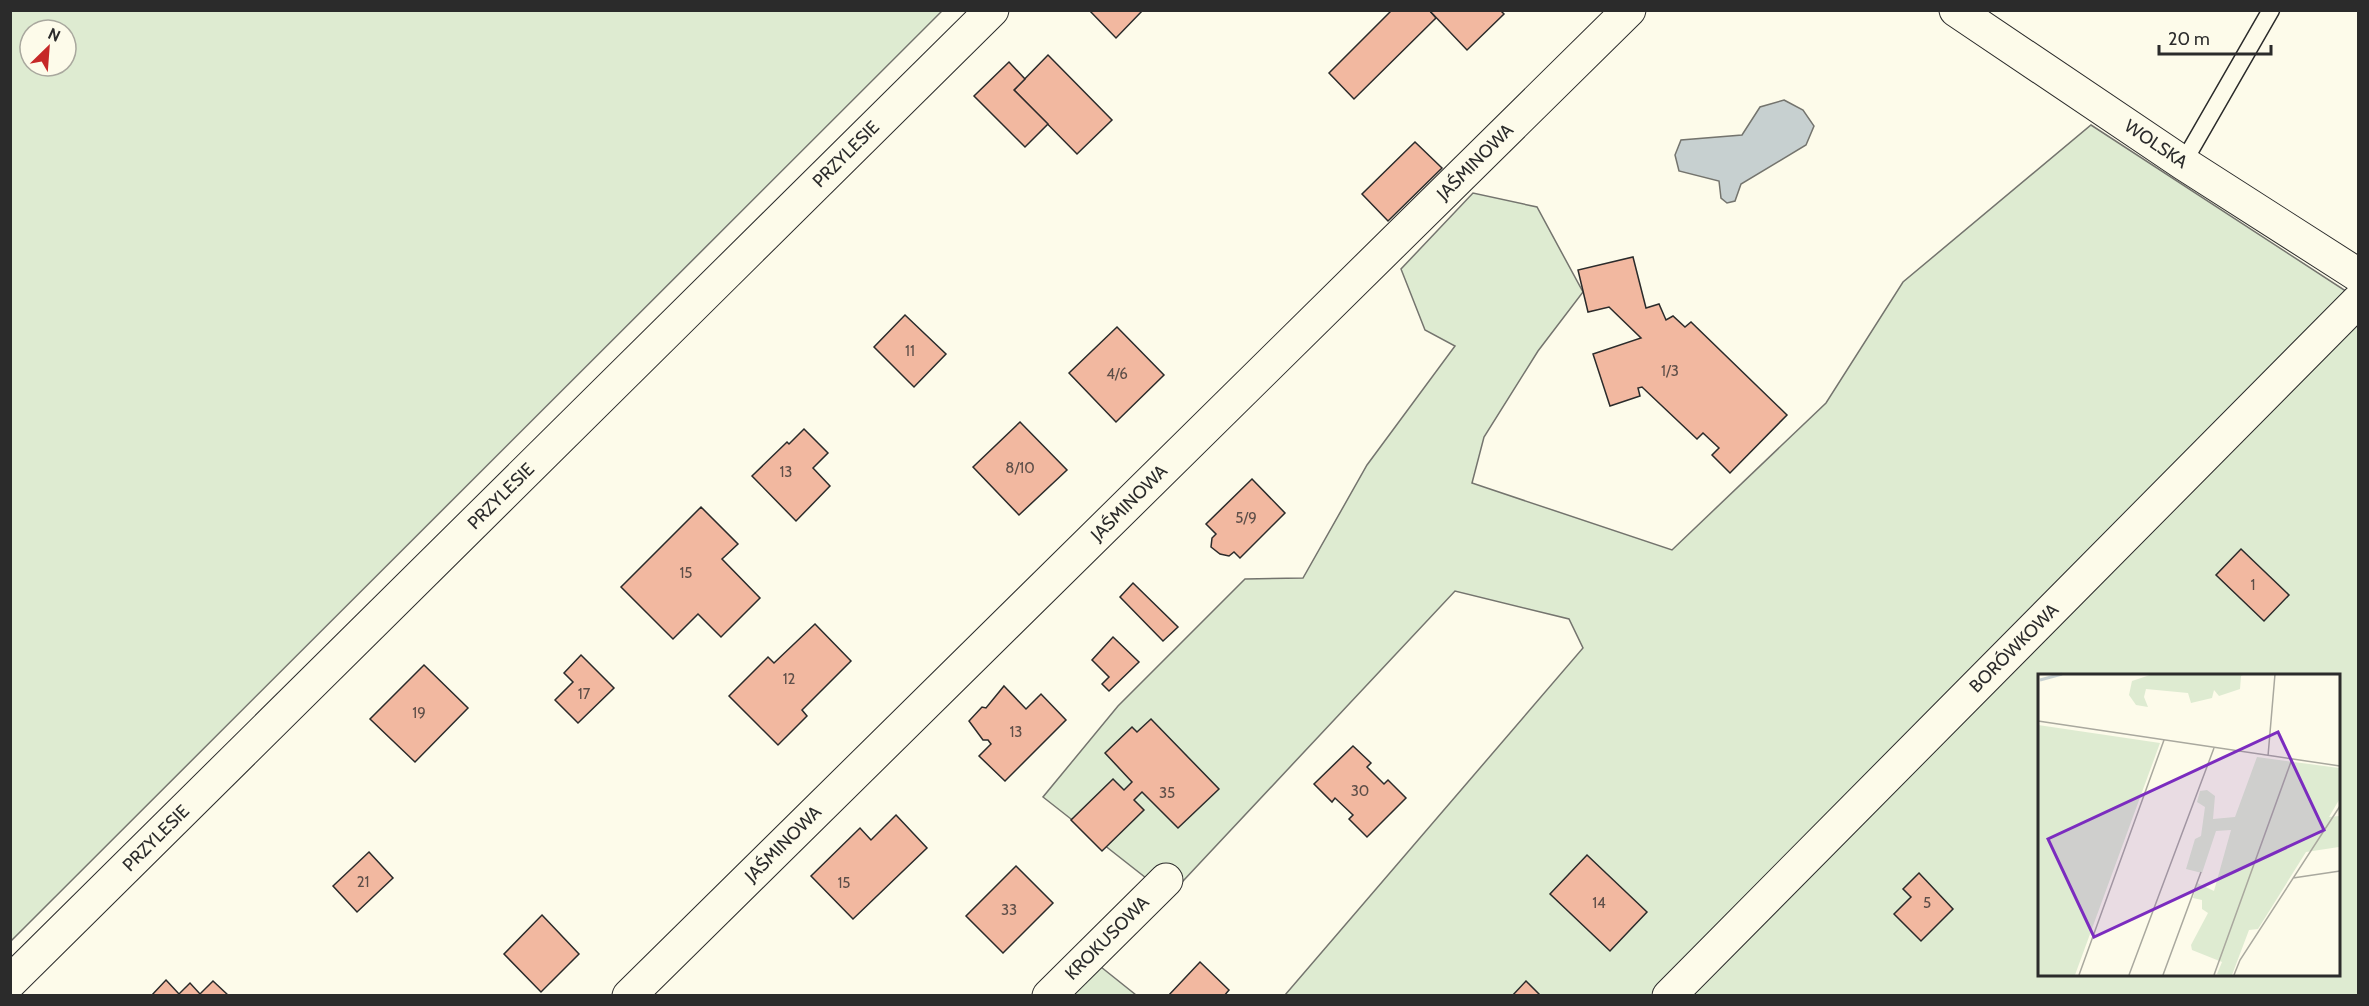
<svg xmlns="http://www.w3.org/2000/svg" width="2369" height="1006" viewBox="0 0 2369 1006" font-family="Cabin,sans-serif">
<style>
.green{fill:#deebd1;stroke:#74746e;stroke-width:1.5;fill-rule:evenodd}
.water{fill:#c7d0d0;stroke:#74746e;stroke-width:1.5}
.building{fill:#f2b8a0;stroke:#2b2b2b;stroke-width:1.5}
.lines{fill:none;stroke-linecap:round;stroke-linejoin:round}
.lane-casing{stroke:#2b2b2b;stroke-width:19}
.street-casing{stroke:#2b2b2b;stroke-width:35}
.secondary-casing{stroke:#2b2b2b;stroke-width:35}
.lane{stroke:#fdfbea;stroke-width:16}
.street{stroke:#fdfbea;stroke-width:33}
.secondary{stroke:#fdfbea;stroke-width:33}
.labels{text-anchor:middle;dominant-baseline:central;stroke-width:4.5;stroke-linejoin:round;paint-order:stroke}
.number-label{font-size:15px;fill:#5d4e48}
.street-label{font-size:18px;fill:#2b2b2b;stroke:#fdfbea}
.inset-river{fill:none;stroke:#c7d0d0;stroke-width:3}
.inset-road{fill:none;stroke:#a9a89e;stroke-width:1.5}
.view{fill:#7b2cbf;fill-opacity:0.15;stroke:#7b2cbf;stroke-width:3}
.inset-edge{fill:none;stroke:#2b2b2b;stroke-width:3}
</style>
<rect width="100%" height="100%" fill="#fdfbea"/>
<!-- green -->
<g class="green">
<path d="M 11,10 L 942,10 L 942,11 L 11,941 ZM 30,30 L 66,30 L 66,66 L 30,66 Z"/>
<path d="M 2091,125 L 2358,299 L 2358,995 L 1285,995 L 1583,648 L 1569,619 L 1455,591 L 1169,896 L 1043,797 L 1118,706 L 1245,579 L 1303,578 L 1367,465 L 1455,346 L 1425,330 L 1401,269 L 1473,193 L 1537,207 L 1583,292 L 1538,351 L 1484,437 L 1472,483 L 1672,550 L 1826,403 L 1903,282 ZM 2039,676 L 2338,676 L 2338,974 L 2039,974 Z"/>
<path d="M 1086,955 L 1136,995 L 1052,996 Z"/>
</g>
<!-- water -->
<path class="water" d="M 1784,100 L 1803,110 L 1814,126 L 1806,145 L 1741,184 L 1735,201 L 1727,203 L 1721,198 L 1719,181 L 1679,171 L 1675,155 L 1681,140 L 1742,135 L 1760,107 Z"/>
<!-- building -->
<g class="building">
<path d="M 1089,10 L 1143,10 L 1116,38 Z"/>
<path d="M 1392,10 L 1429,10 L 1436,18 L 1354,99 L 1329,73 Z"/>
<path d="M 1429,10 L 1500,10 L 1504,14 L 1467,50 Z"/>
<path d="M 1048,55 L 1112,120 L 1077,154 L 1014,90 Z"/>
<path d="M 1009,62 L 1025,79 L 1014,90 L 1048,124 L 1025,147 L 974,96 Z"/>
<path d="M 1415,142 L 1442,168 L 1388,221 L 1362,194 Z"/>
<path d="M 1633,257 L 1646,308 L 1659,304 L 1666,320 L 1673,316 L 1685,327 L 1691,322 L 1787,415 L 1730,473 L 1712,455 L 1719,448 L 1703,433 L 1697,439 L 1642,387 L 1638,388 L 1640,396 L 1610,406 L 1593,354 L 1641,338 L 1609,307 L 1588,312 L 1578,270 Z"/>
<path d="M 905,315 L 946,354 L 914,387 L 874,347 Z"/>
<path d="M 1117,327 L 1164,375 L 1116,422 L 1069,373 Z"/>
<path d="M 1020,422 L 1067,470 L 1019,515 L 973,467 Z"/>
<path d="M 804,429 L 828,453 L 813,468 L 830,486 L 796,521 L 752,476 L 787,442 L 789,444 Z"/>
<path d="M 1252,479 L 1285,513 L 1240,558 L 1234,552 L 1229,556 L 1220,554 L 1211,547 L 1212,538 L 1216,534 L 1206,524 Z"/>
<path d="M 701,507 L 738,544 L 722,559 L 760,598 L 721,637 L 698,614 L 673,639 L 621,587 Z"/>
<path d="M 2241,549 L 2289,595 L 2264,621 L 2216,575 Z"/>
<path d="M 1133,583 L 1178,627 L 1163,641 L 1120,597 Z"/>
<path d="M 815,624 L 851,661 L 802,710 L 807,716 L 778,745 L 729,696 L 768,657 L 774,663 Z"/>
<path d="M 1113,637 L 1139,662 L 1109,691 L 1102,684 L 1109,677 L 1092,660 Z"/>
<path d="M 581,655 L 614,688 L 578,723 L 555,700 L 573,682 L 564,673 Z"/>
<path d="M 424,665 L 468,708 L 415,762 L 370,719 Z"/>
<path d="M 1004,686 L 1026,709 L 1041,694 L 1066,720 L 1005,781 L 979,756 L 991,744 L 988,740 L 983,740 L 969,721 L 982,707 L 986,708 Z"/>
<path d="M 1151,719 L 1219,789 L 1178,828 L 1142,792 L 1134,800 L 1144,810 L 1102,851 L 1071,820 L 1113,779 L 1124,790 L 1132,782 L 1105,753 L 1132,727 L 1137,732 Z"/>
<path d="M 1353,746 L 1371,763 L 1367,767 L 1384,784 L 1388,780 L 1406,798 L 1367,837 L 1349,819 L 1353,815 L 1335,798 L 1332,802 L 1314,784 Z"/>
<path d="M 896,815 L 927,848 L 853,919 L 811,876 L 860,828 L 871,840 Z"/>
<path d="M 369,852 L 393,878 L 357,912 L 333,886 Z"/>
<path d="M 1587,855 L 1647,912 L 1610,951 L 1550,894 Z"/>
<path d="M 1016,866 L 1053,903 L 1003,953 L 966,916 Z"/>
<path d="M 1919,873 L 1953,909 L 1921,941 L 1894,914 L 1911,897 L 1903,889 Z"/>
<path d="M 542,915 L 579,954 L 541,992 L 504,954 Z"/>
<path d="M 1200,962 L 1229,990 L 1224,996 L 1168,996 Z"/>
<path d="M 166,980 L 179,994 L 190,983 L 200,994 L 213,981 L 229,996 L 151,996 Z"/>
<path d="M 1526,981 L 1541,996 L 1512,996 Z"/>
</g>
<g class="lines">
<defs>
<path id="lane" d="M 2183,163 L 2271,10"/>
<g id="street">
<path d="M 10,982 L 992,10"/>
<path d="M 629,996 L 1629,10"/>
<path d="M 1049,996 L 1166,880"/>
<path d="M 1669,996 L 2358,301"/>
</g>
<path id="secondary" d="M 1956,10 L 2183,163 L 2358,275"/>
</defs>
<!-- lane casing -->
<use href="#lane" class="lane-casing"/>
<!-- street casing -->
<use href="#street" class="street-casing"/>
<!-- secondary casing -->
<use href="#secondary" class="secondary-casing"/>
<!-- lane -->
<use href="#lane" class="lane"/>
<!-- street -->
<use href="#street" class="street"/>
<!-- secondary -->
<use href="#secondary" class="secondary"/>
</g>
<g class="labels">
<!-- number labels -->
<g class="number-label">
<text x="910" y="351">11</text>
<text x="1670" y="371">1/3</text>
<text x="1117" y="374">4/6</text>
<text x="1020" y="468">8/10</text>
<text x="786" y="472">13</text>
<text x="1246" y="518">5/9</text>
<text x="686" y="573">15</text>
<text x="2253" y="585">1</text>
<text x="789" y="679">12</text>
<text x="584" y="694">17</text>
<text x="419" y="713">19</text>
<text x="1016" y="732">13</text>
<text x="1360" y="791">30</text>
<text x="1167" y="793">35</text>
<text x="363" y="882">21</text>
<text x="844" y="883">15</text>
<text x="1599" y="903">14</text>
<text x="1927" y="903">5</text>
<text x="1009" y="910">33</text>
</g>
<!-- street labels -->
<g class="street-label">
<text transform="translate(2156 144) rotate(34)">WOLSKA</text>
<text transform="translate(846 154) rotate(-45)">PRZYLESIE</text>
<text transform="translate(1475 162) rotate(-45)">JAŚMINOWA</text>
<text transform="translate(501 496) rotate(-45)">PRZYLESIE</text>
<text transform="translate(1129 503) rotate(-45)">JAŚMINOWA</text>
<text transform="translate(2014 648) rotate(-45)">BORÓWKOWA</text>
<text transform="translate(156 838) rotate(-45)">PRZYLESIE</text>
<text transform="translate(783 844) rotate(-45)">JAŚMINOWA</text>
<text transform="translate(1107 938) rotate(-45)">KROKUSOWA</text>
</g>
</g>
<!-- overview -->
<g transform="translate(2038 674)">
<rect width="302" height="302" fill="#fdfbea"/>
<path d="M 115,0 L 207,0 L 203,2 L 202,15 L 181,22 L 176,16 L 174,24 L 153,29 L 150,19 L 108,15 L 106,23 L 110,33 L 98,31 L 91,21 L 94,7 ZM 0,51 L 122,69 L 37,301 L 0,301 ZM 219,83 L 301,94 L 301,126 L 291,143 L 301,142 L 301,173 L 268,178 L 220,255 L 211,256 L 194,301 L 183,301 L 179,300 L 184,288 L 154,276 L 153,271 L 170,239 L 164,235 L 164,226 L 155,224 L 159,209 L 176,217 L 193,156 L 178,157 L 164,199 L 148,195 L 157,165 L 163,162 L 167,133 L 159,128 L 162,117 L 169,116 L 177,122 L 175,145 L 197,143 Z" fill="#deebd1"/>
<path class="inset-river" d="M 2,6 L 24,0"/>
<path class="inset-road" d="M 0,47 L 302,92M 230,82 L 237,0M 255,204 L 302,197M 41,301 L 126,66M 91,301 L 176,74M 125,301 L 163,198M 176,301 L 254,85M 196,301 L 202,286 L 302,132"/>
<path class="view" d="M 240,58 L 286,156 L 56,263 L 10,165 Z"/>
<rect width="302" height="302" class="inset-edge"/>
</g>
<!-- border -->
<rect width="2369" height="1006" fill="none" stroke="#2b2b2b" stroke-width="24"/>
<!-- north arrow -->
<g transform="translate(48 48) rotate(25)"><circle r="28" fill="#fdfbea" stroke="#a9a89e" stroke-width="1.5"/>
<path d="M0-4.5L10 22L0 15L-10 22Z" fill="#c62828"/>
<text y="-9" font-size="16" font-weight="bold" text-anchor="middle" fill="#2b2b2b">N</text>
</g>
<!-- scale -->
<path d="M2159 45v9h112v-9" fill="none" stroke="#2b2b2b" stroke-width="3"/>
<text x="2168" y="45" font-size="18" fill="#2b2b2b" stroke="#fdfbea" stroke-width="4.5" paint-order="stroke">20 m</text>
</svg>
